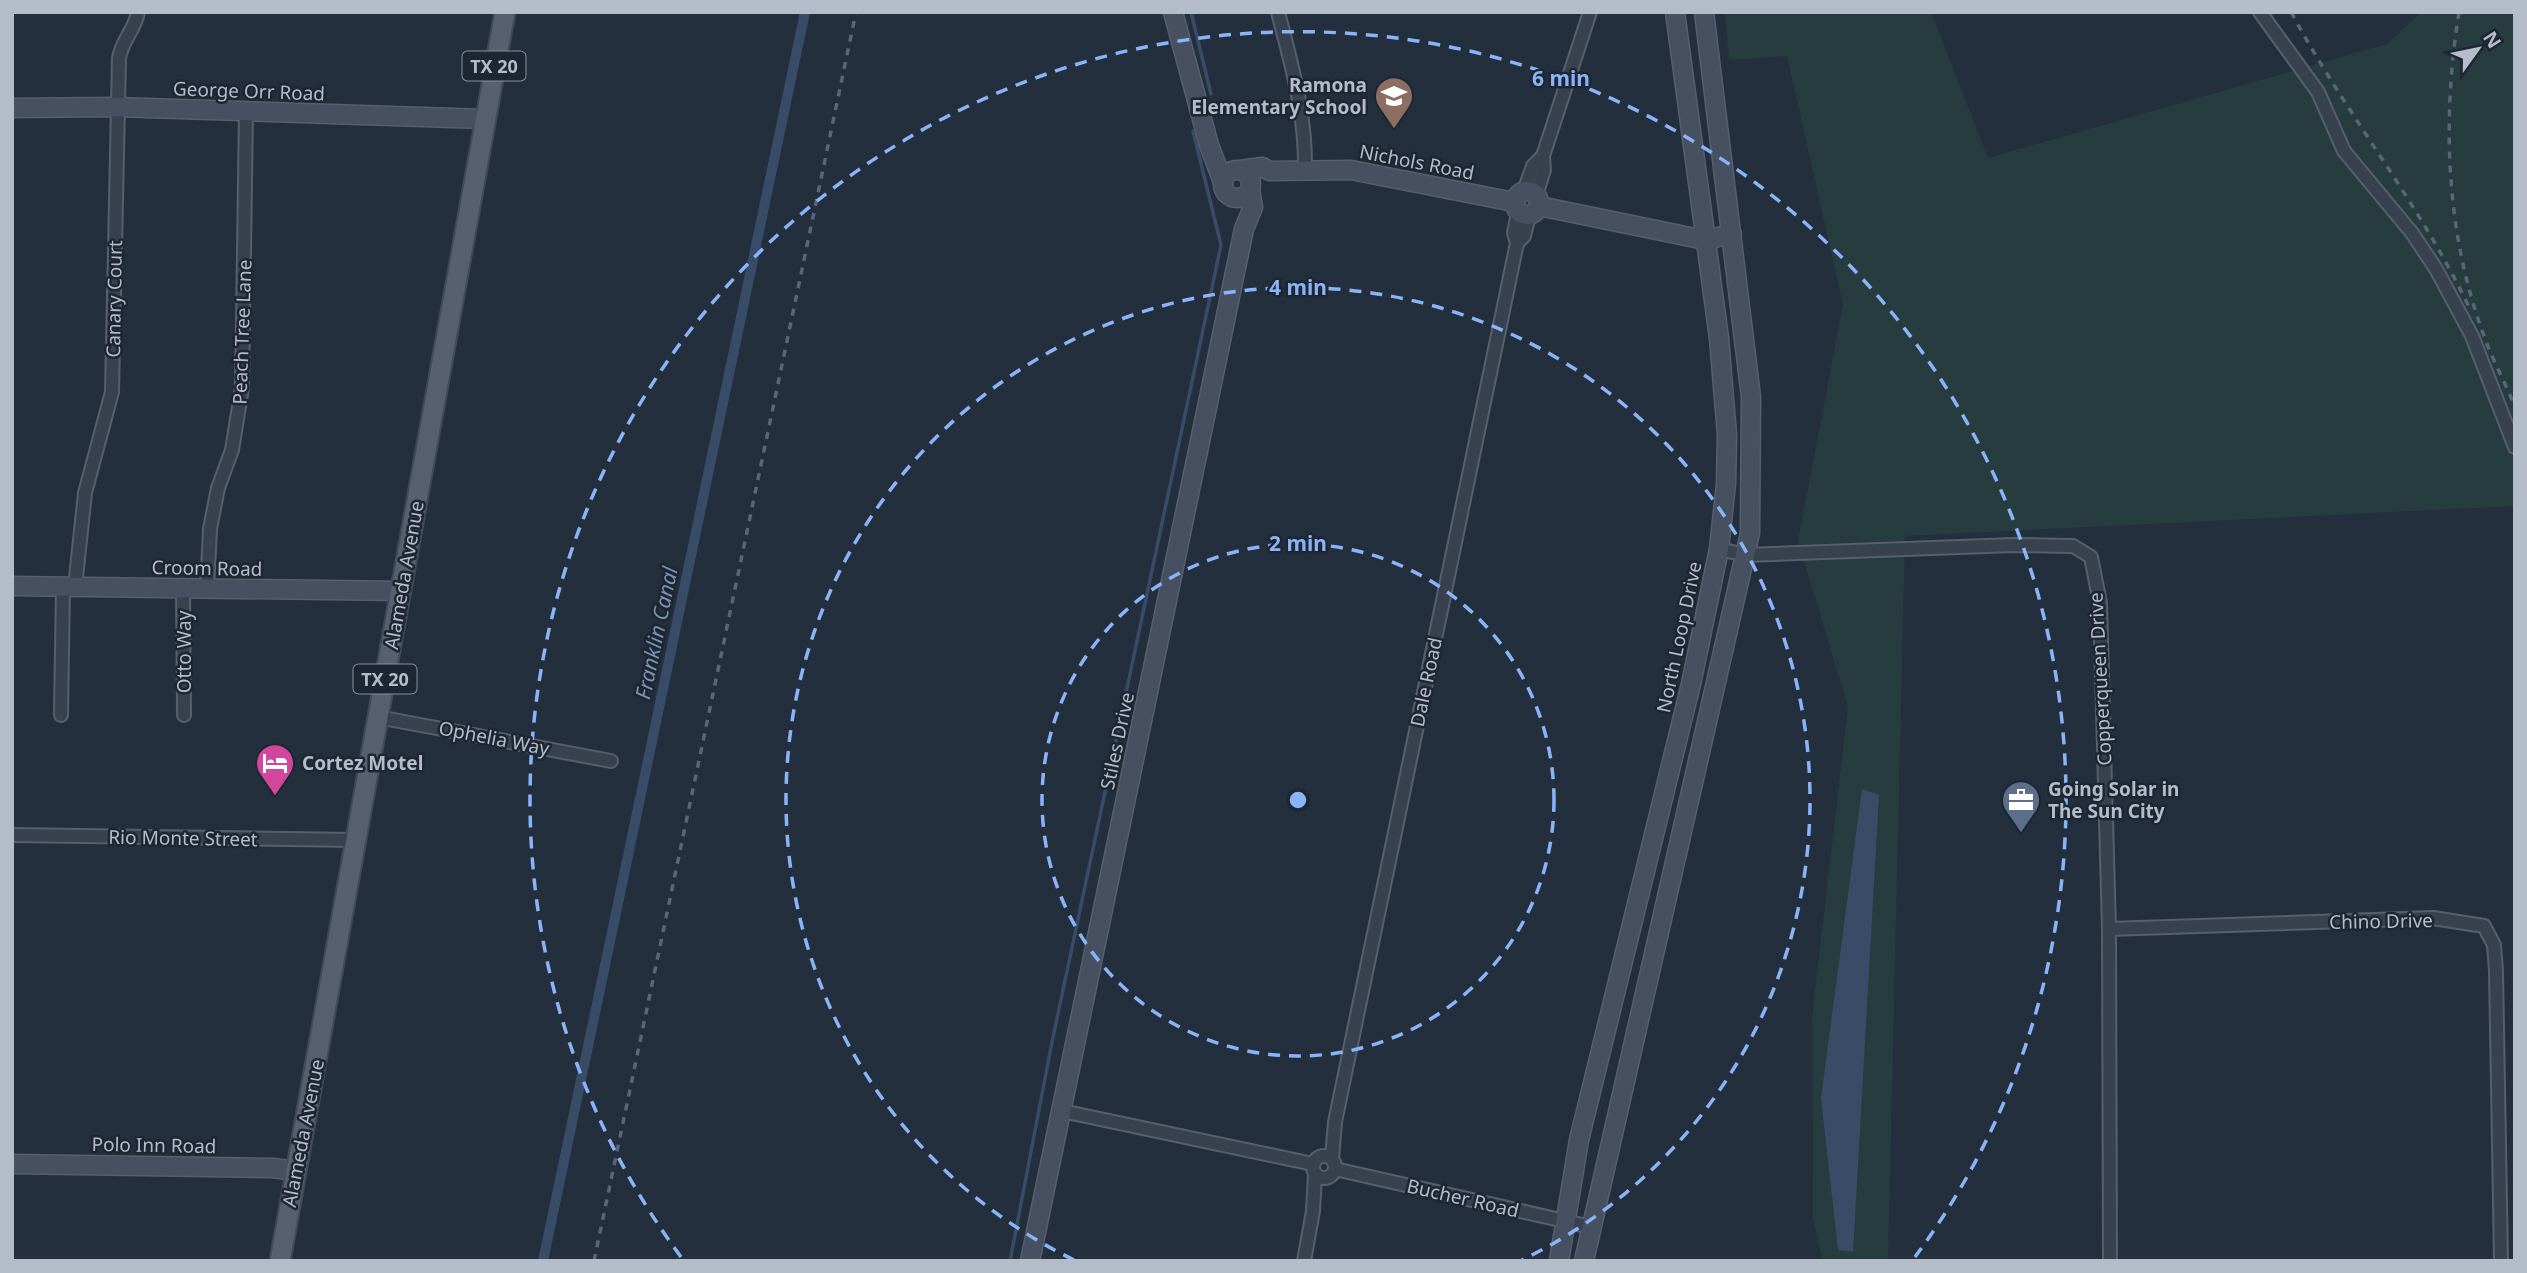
<svg xmlns="http://www.w3.org/2000/svg" width="2527" height="1273" viewBox="0 0 2527 1273" font-family="'Noto Sans',sans-serif">
<style>
.green{fill:#263c3f}
.water{fill:#394c67}
.lines{fill:none;stroke-linecap:round;stroke-linejoin:round}
.stream{stroke:#394c67;stroke-width:3.5}
.canal{stroke:#394c67;stroke-width:10}
.street-casing{stroke:#565f6c;stroke-width:16}
.secondary-casing{stroke:#565f6c;stroke-width:21}
.primary-casing{stroke:#414a57;stroke-width:23}
.street{stroke:#38414e;stroke-width:12}
.secondary{stroke:#465061;stroke-width:18}
.primary{stroke:#56606e;stroke-width:19}
.rail{stroke:#5a6575;stroke-width:3.5;stroke-dasharray:7 7;stroke-linecap:butt}
.ring{fill:none;stroke:#8ab4f8;stroke-width:3.5;stroke-dasharray:12 9}
.labels{text-anchor:middle;dominant-baseline:central;stroke-width:5;stroke-linejoin:round;paint-order:stroke}
.shield{fill:#1d2633;stroke:#878f9c;stroke-width:2}
.shield-label{font-size:18px;font-weight:bold;fill:#b4bcc9}
.poi-label{font-size:19px;font-weight:bold;fill:#b4bcc9;stroke:#1d2633;text-anchor:start}
.street-label{font-size:19px;fill:#b4bcc9;stroke:#1d2633}
.water-label{font-size:21px;font-style:italic;fill:#7c92b1;stroke:#1d2633}
.centre{fill:#8ab4f8;stroke:#1d2633;stroke-width:3.5}
.ring-label{font-size:21px;text-anchor:middle;font-weight:bold;fill:#8ab4f8;stroke:#1d2633;stroke-width:5;stroke-linejoin:round;paint-order:stroke}
</style>
<rect width="100%" height="100%" fill="#242f3e"/>
<!-- green -->
<path class="green" d="M 1725,12 L 1931,12 L 1988,158 L 2387,44 L 2421,12 L 2515,12 L 2515,506 L 1905,536 L 1888,1261 L 1823,1261 L 1813,1219 L 1812,1017 L 1848,707 L 1798,541 L 1843,305 L 1787,56 L 1729,60 Z"/>
<!-- water -->
<path class="water" d="M 1862,789 L 1879,795 L 1853,1252 L 1838,1250 L 1821,1098 Z"/>
<g class="lines">
<!-- stream -->
<g class="stream">
<path d="M 1191,12 L 1211,94"/>
<path d="M 1010,1261 L 1052,1042 L 1221,245 L 1193,131"/>
</g>
<!-- canal -->
<path class="canal" d="M 543,1261 L 805,12"/>
<defs>
<g id="street">
<path d="M 1278,12 C 1292,67 1306,114 1305,171"/>
<path d="M 2260,12 L 2318,92 L 2344,151 L 2412,233 L 2436,269 L 2472,336 L 2515,447"/>
<path d="M 1524,191 L 1533,166 L 1543,156"/>
<path d="M 1536,195 L 1544,170 L 1543,156 L 1590,12"/>
<path d="M 1517,243 L 1524,236 L 1529,216"/>
<path d="M 1719,549 L 1746,555 L 2013,545 L 2073,546 L 2091,557 L 2100,603 L 2109,929 L 2110,1261"/>
<path d="M 75,587 L 85,493 L 112,392 L 119,58 C 122,40 135,30 138,12"/>
<path d="M 183,589 L 184,715"/>
<path d="M 207,589 L 210,529 L 218,488 L 232,450 L 242,388 L 246,113"/>
<path d="M 61,715 L 63,587"/>
<path d="M 378,717 L 611,761"/>
<path d="M 12,835 L 353,840"/>
<path d="M 2109,929 L 2433,918 L 2484,926 L 2494,945 L 2496,971 L 2501,1261"/>
<path d="M 1062,1111 L 1313,1164"/>
<circle cx="1324" cy="1167" r="11"/>
<path d="M 1332,1159 L 1335,1122 L 1517,243 L 1514,233 L 1518,213"/>
<path d="M 1335,1169 L 1591,1227"/>
<path d="M 1304,1261 L 1313,1211 L 1315,1175"/>
</g>
<g id="secondary">
<path d="M 1173,12 L 1209,145 L 1223,182"/>
<path d="M 12,108 L 116,107 L 484,119"/>
<circle cx="1237" cy="184" r="14"/>
<path d="M 1241,170 L 1262,167 L 1270,171 L 1351,170 L 1514,202"/>
<circle cx="1527" cy="203" r="12"/>
<path d="M 1539,206 L 1705,240 L 1732,234"/>
<path d="M 12,586 L 401,591"/>
<path d="M 12,1164 L 273,1168 L 295,1171"/>
<path d="M 1030,1261 L 1244,229 L 1253,207 L 1250,190"/>
<path d="M 1559,1261 L 1579,1140 L 1691,684 L 1719,549 L 1726,484 L 1727,435 L 1719,338 L 1675,12"/>
<path d="M 1584,1261 L 1750,533 L 1751,397 L 1704,12"/>
</g>
<path id="primary" d="M 280,1261 L 505,12"/>
</defs>
<!-- street casing -->
<use href="#street" class="street-casing"/>
<!-- secondary casing -->
<use href="#secondary" class="secondary-casing"/>
<!-- primary casing -->
<use href="#primary" class="primary-casing"/>
<!-- street -->
<use href="#street" class="street"/>
<!-- secondary -->
<use href="#secondary" class="secondary"/>
<!-- primary -->
<use href="#primary" class="primary"/>
<!-- rail -->
<g class="rail">
<path d="M 2291,12 C 2346,114 2420,204 2470,309"/>
<path d="M 2459,12 C 2441,124 2446,242 2489,349 C 2497,368 2507,387 2515,407"/>
<path d="M 594,1261 L 856,12"/>
</g>
</g>
<!-- distance rings -->
<g class="ring">
<circle cx="1298" cy="800" r="256"/>
<path d="M1074 1260A512 512 0 1 1 1522 1260"/>
<path d="M681 1257A768 768 0 1 1 1915 1257"/>
</g>
<!-- icons -->
<defs>
<symbol id="school-pin" viewBox="-11 -11 22 30"><path d="M0 17L-7.5 6A9.5 9.5 0 1 1 7.5 6Z" fill="#8d6e63" stroke="#1d2633"/><path d="M0-5L7-2L0 1L-7-2ZM-4 1L0 2.5L4 1V4Q0 6-4 4Z" fill="#fff"/></symbol>
<symbol id="hotel-pin" viewBox="-11 -11 22 30"><path d="M0 17L-7.5 6A9.5 9.5 0 1 1 7.5 6Z" fill="#d1479c" stroke="#1d2633"/><path d="M-6-4.5h1.5V1H6V5H4.5V3h-9V5H-6ZM-4 0a1.8 1.8 0 1 1 3.6 0ZM.5 0V-2.5h3Q6-2.5 6 0Z" fill="#fff"/></symbol>
<symbol id="office-pin" viewBox="-11 -11 22 30"><path d="M0 17L-7.5 6A9.5 9.5 0 1 1 7.5 6Z" fill="#5c6f8a" stroke="#1d2633"/><path d="M-6-3h4V-5.5h4V-3h4V5H-6ZM-1-4.5V-3h2v-1.5ZM-6 0V1H6V0Z" fill="#fff"/></symbol>
</defs>
<g fill-rule="evenodd">
<use href="#school-pin" x="1372" y="74" width="44" height="60"/>
<use href="#hotel-pin" x="253" y="741" width="44" height="60"/>
<use href="#office-pin" x="1999" y="778" width="44" height="60"/>
</g>
<g class="labels">
<!-- shield labels -->
<g class="shield">
<rect x="462.5" y="51.5" width="63" height="29" rx="5"/>
<rect x="353.5" y="664.5" width="63" height="29" rx="5"/>
</g>
<g class="shield-label">
<text x="494" y="66">TX 20</text>
<text x="385" y="679">TX 20</text>
</g>
<!-- poi labels -->
<g class="poi-label">
<text x="1367" y="85" text-anchor="end">Ramona<tspan x="1367" dy="22">Elementary School</tspan></text>
<text x="302" y="763">Cortez Motel</text>
<text x="2048" y="789">Going Solar in<tspan x="2048" dy="22">The Sun City</tspan></text>
</g>
<!-- street labels -->
<g class="street-label">
<text transform="translate(249 91) rotate(2)">George Orr Road</text>
<text transform="translate(1417 162) rotate(11)">Nichols Road</text>
<text transform="translate(114 299) rotate(-89)">Canary Court</text>
<text transform="translate(242 332) rotate(-88)">Peach Tree Lane</text>
<text transform="translate(207 568) rotate(1)">Croom Road</text>
<text transform="translate(404 575) rotate(-80)">Alameda Avenue</text>
<text transform="translate(1679 637) rotate(-78)">North Loop Drive</text>
<text transform="translate(184 652) rotate(-90)">Otto Way</text>
<text transform="translate(2100 679) rotate(-93)">Copperqueen Drive</text>
<text transform="translate(1426 682) rotate(-78)">Dale Road</text>
<text transform="translate(494 738) rotate(11)">Ophelia Way</text>
<text transform="translate(1117 741) rotate(-78)">Stiles Drive</text>
<text transform="translate(183 838) rotate(1)">Rio Monte Street</text>
<text transform="translate(2381 921) rotate(-1)">Chino Drive</text>
<text transform="translate(303 1133) rotate(-79)">Alameda Avenue</text>
<text transform="translate(154 1145) rotate(1)">Polo Inn Road</text>
<text transform="translate(1463 1198) rotate(13)">Bucher Road</text>
</g>
<!-- water labels -->
<g class="water-label">
<text transform="translate(656 633) rotate(-78)">Franklin Canal</text>
</g>
</g>
<circle cx="1298" cy="800" r="10" class="centre"/>
<g class="ring-label">
<text x="1561" y="86">6 min</text>
<text x="1298" y="295">4 min</text>
<text x="1298" y="551">2 min</text>
</g>
<!-- border -->
<rect width="2527" height="1273" fill="none" stroke="#b4bcc9" stroke-width="28"/>
<!-- north arrow -->
<g transform="translate(2478 49) rotate(57)" stroke="#1d2633" stroke-width="5" paint-order="stroke">
<path d="M0-5L12 26L0 18L-12 26Z" fill="#b4bcc9"/>
<text y="-10" font-size="19" font-weight="bold" text-anchor="middle" fill="#b4bcc9">N</text>
</g>
</svg>
